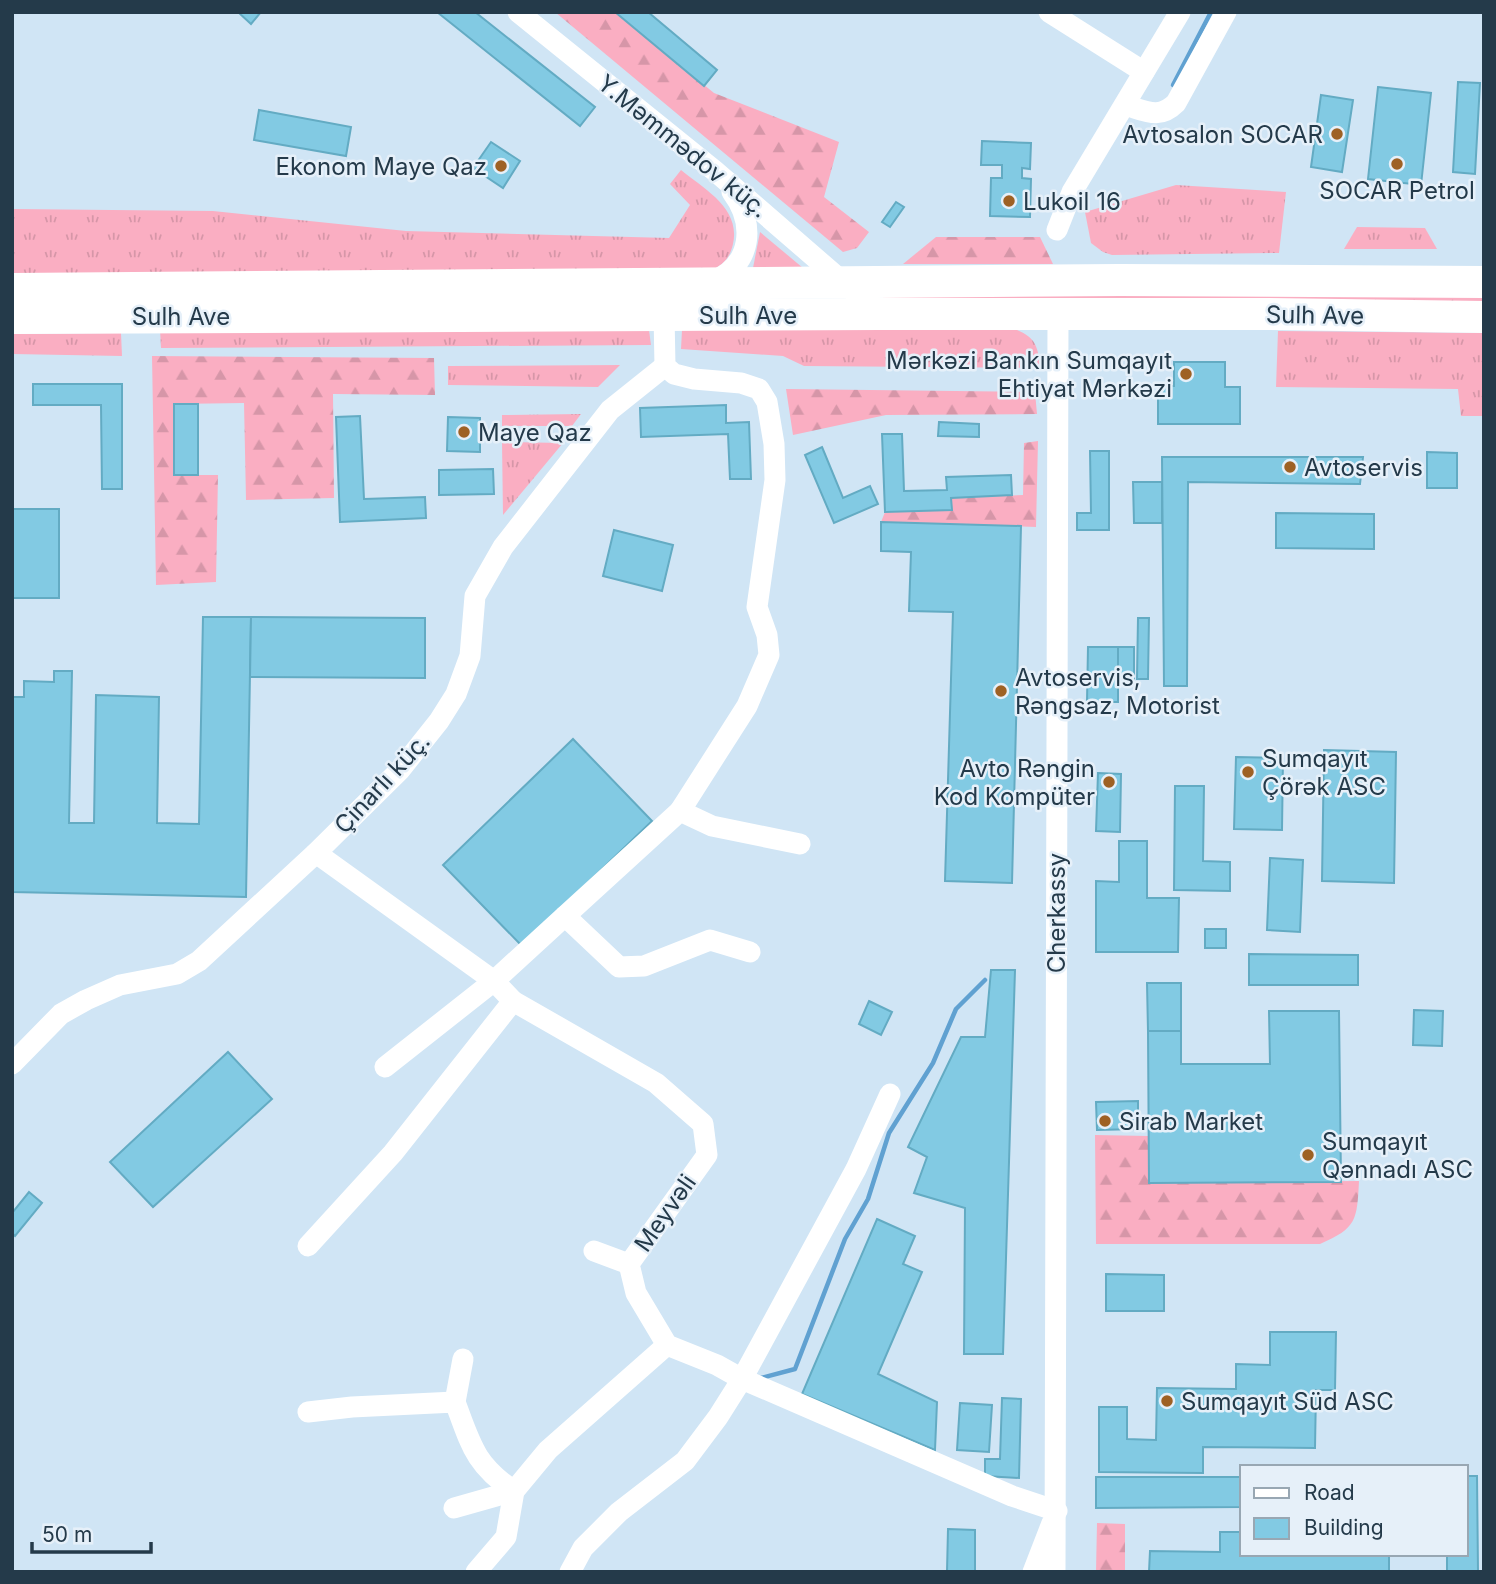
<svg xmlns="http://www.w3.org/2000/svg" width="1496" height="1584" viewBox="0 0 1496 1584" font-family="Inter,sans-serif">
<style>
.grass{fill:url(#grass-tufts)}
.forest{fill:url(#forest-firs)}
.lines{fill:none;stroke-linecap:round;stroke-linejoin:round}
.stream{stroke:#60a1d1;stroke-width:4.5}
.building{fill:#82cae3;stroke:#63abc3;stroke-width:2}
.minor{stroke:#fff;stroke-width:21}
.highway{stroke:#fff;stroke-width:32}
.poi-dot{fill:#9e6124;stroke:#e6f0f9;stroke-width:2.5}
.labels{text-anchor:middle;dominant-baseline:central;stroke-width:5;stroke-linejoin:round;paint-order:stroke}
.poi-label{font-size:24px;fill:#243a4a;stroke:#e6f0f9;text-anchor:start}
.street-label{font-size:24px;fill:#243a4a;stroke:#e6f0f9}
</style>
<defs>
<pattern id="grass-tufts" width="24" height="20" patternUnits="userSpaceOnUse" patternTransform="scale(1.75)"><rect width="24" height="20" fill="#faaec2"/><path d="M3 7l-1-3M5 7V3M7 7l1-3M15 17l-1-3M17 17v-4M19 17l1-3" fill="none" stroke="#d696a8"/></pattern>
<pattern id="forest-firs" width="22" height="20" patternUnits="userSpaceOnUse" patternTransform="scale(1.75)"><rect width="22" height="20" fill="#faaec2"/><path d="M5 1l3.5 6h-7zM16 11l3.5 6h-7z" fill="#d696a8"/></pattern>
</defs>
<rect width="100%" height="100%" fill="#d0e5f5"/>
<!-- grass -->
<g class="grass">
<path d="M 681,170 C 704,189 741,208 733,244 C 730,257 725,263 714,269 L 12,275 L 12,209 L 213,211 L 406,231 L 669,238 L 690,205 L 670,184 Z"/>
<path d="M 1176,185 L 1286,192 L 1279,253 L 1112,255 L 1103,252 L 1091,243 L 1085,212 Z"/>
<path d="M 1357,227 L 1425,228 L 1437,249 L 1344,249 Z"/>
<path d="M 760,232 L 803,268 L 753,268 Z"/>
<path d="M 160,329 L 649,330 L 651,345 L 161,348 Z"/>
<path d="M 1015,329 C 1037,338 1037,346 1041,368 L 804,366 L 783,356 L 681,349 L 682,330 Z"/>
<path d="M 1278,331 L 1484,333 L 1484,416 L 1461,416 L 1458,389 L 1276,387 Z"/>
<path d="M 121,333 L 122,356 L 12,354 L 12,334 Z"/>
<path d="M 620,365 L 598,387 L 448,385 L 448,366 Z"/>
<path d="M 581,414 L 572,426 L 502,426 L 502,415 Z"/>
<path d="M 502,442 L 563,443 L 503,515 Z"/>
</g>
<!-- forest -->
<g class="forest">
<path d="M 555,12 L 615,12 L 714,93 L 839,142 L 824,197 L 869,232 L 857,248 L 843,252 Z"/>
<path d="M 936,237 L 1040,237 L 1053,264 L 903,264 Z"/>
<path d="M 1484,292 L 1484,303 L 883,303 L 883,293 Z"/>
<path d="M 152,356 L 434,358 L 435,395 L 333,394 L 334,498 L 246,500 L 244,403 L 175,404 L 174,475 L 218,475 L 216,582 L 156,585 Z"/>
<path d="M 786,389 L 1035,392 L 1037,414 L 886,415 L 793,435 Z"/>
<path d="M 1038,441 L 1036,527 L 881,522 L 885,512 L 952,510 L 951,498 L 1023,495 L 1024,443 Z"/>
<path d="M 1095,1135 L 1149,1136 L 1149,1183 L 1359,1181 C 1357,1220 1357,1228 1320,1244 L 1096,1244 Z"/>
<path d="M 1097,1523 L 1125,1524 L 1125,1572 L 1096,1572 Z"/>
</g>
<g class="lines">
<!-- stream -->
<g class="stream">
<path d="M 1173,85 L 1211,12"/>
<path d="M 761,1378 L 795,1369 L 845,1239 L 868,1199 L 889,1133 L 933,1063 L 956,1009 L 985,980"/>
</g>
</g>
<!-- building -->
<g class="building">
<path d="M 238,12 L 261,12 L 251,24 Z"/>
<path d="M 437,12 L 475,12 L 595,107 L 580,126 Z"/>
<path d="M 615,12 L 648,12 L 717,70 L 704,86 Z"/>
<path d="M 1458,82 L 1480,83 L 1475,174 L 1453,172 Z"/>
<path d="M 1378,87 L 1431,93 L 1421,185 L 1368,179 Z"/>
<path d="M 1321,95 L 1353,100 L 1342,172 L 1311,167 Z"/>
<path d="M 259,110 L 351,127 L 346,156 L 254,140 Z"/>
<path d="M 982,141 L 1031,143 L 1030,169 L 1022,168 L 1022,178 L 1031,179 L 1030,217 L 990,216 L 991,178 L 1002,178 L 1002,165 L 981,165 Z"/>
<path d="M 491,142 L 520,161 L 503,188 L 473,168 Z"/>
<path d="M 896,202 L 904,207 L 890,227 L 882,222 Z"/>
<path d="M 1174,362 L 1225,362 L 1225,387 L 1240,387 L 1240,424 L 1158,424 L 1158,386 L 1174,386 Z"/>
<path d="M 33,384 L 122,384 L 122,489 L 102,489 L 101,405 L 33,405 Z"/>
<rect x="174" y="404" width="24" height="71"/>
<path d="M 726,405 L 726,423 L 749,422 L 751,479 L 730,479 L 728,434 L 641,437 L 640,408 Z"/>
<path d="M 360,416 L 364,499 L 425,497 L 426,518 L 340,522 L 336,417 Z"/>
<path d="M 448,417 L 480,418 L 480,452 L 447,451 Z"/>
<path d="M 939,422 L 979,424 L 979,437 L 938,436 Z"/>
<path d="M 882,434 L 902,434 L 904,491 L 947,490 L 946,477 L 1011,475 L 1012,495 L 951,498 L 952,510 L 885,512 Z"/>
<path d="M 822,447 L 843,498 L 870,486 L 878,504 L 834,523 L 805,455 Z"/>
<path d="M 1090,451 L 1109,451 L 1109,530 L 1077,530 L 1077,513 L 1091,513 Z"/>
<path d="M 1427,452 L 1457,453 L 1457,488 L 1427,488 Z"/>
<path d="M 1162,457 L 1363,457 L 1360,484 L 1188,482 L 1187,686 L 1164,686 Z"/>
<path d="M 493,469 L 494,494 L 439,495 L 439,470 Z"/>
<path d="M 1133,482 L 1162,482 L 1162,523 L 1134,523 Z"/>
<rect x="12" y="509" width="47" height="89"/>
<path d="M 1276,513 L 1374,514 L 1374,549 L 1276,548 Z"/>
<path d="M 881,522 L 1021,526 L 1012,883 L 945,881 L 953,612 L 909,611 L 911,552 L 881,551 Z"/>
<path d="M 614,530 L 673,545 L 662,591 L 603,576 Z"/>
<path d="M 203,617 L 251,617 L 246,897 L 12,892 L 12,697 L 24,697 L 24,681 L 54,682 L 54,671 L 72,671 L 69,823 L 94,823 L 96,695 L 159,697 L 157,823 L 199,824 Z"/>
<path d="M 251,617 L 425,618 L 425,678 L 250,677 Z"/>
<path d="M 1138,618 L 1149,618 L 1148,679 L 1137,679 Z"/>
<path d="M 1088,647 L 1118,647 L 1118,702 L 1087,702 Z"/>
<rect x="1118" y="647" width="16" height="38"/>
<path d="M 573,739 L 652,821 L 522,946 L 443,865 Z"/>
<path d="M 1324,750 L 1396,752 L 1394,883 L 1322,881 Z"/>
<path d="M 1236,757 L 1283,758 L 1282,830 L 1234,829 Z"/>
<path d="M 1098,773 L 1121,774 L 1120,832 L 1096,831 Z"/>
<path d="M 1175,786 L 1204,786 L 1203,861 L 1230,862 L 1230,891 L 1174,890 Z"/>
<path d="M 1119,841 L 1147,841 L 1147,898 L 1179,898 L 1178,952 L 1096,952 L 1096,881 L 1119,882 Z"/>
<path d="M 1270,858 L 1303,860 L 1300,932 L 1267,930 Z"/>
<rect x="1205" y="929" width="21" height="19"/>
<path d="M 1249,954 L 1358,955 L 1358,985 L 1249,985 Z"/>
<path d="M 991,970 L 1015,970 L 1003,1354 L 964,1354 L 965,1208 L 914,1193 L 927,1157 L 908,1147 L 961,1037 L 985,1037 Z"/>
<path d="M 1147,983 L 1181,983 L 1181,1031 L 1148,1031 Z"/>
<path d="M 869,1001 L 892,1012 L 881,1035 L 859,1024 Z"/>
<path d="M 1414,1010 L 1443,1011 L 1442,1046 L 1413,1045 Z"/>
<path d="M 1269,1011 L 1339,1011 L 1341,1182 L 1149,1183 L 1148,1031 L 1181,1031 L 1181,1064 L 1270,1064 Z"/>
<path d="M 228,1052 L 272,1099 L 153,1207 L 110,1162 Z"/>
<path d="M 1138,1101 L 1138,1129 L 1097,1130 L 1096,1102 Z"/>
<path d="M 29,1192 L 42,1203 L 15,1236 L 12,1233 L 12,1213 Z"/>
<path d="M 877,1219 L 915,1236 L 903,1264 L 922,1272 L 878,1374 L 937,1402 L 935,1450 L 802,1394 Z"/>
<path d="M 1106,1274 L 1164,1275 L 1164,1311 L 1106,1311 Z"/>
<path d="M 1270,1332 L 1336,1332 L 1335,1390 L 1316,1390 L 1315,1448 L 1203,1447 L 1203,1473 L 1099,1472 L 1099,1407 L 1127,1407 L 1127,1439 L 1156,1440 L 1157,1388 L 1236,1389 L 1236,1364 L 1270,1365 Z"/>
<path d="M 1002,1398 L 1021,1399 L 1019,1478 L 985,1476 L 985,1459 L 1000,1459 Z"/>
<path d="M 960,1403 L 992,1405 L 989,1452 L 957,1450 Z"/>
<path d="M 1466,1476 L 1477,1476 L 1478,1572 L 1447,1572 L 1447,1554 L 1466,1554 Z"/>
<path d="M 1096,1477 L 1242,1477 L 1242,1507 L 1096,1508 Z"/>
<path d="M 948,1529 L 975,1530 L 975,1572 L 947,1572 Z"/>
<path d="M 1220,1532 L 1242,1532 L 1242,1554 L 1389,1554 L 1389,1572 L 1149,1572 L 1150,1551 L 1220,1552 Z"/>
</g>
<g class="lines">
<!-- minor -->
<g class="minor">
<path d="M 518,12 L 715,171 L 880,314"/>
<path d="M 1049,12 L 1144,72"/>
<path d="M 1125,105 C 1146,111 1159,120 1176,103 L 1226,12"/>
<path d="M 1057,230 L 1072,192 L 1180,12"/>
<path d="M 713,281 C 752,265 756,224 732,192"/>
<path d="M 664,315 L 665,366 L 674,374 L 694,379 L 741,383 L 759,389 L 767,402 L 774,444 L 775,480 L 757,607 L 767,635 L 769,655 L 747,706 L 680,811"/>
<path d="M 316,853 L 494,981 L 513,1001 L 656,1083 L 703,1124 L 707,1155 L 629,1264 L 636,1293 L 667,1345 L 717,1365 L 742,1379 L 1012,1496 L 1057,1511"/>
<path d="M 565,916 L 680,811 L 712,826 L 800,844"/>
<path d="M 12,1064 L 61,1014 L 86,1000 L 120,985 L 177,974 L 199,961 L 316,853 L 400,770 L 439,721 L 456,694 L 470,656 L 475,596 L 503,547 L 610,410 L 665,366"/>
<path d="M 385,1067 L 494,981 L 565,916 L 619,967 L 644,966 L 710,940 L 750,952"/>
<path d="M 308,1246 L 393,1153 L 513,1001"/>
<path d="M 594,1251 L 629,1264"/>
<path d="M 455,1402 L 463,1359"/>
<path d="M 308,1412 L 352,1407 L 455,1402 C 471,1445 475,1465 514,1491"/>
<path d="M 454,1508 L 514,1491"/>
<path d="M 476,1572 L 506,1537 L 514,1491 L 548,1450 L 667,1345"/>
<path d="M 570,1572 L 583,1548 L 619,1512 L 685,1461 L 718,1417 L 742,1379 L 856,1169 L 890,1094"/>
<path d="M 1033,1572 L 1052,1523"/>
<path d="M 1055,1572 L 1058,314"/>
</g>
<!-- highway -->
<g class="highway">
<path d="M 12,289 L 1120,280 L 1484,282"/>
<path d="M 12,318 L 880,314 L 1264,314 L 1484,317"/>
</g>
</g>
<!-- markers -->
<g class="poi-dot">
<circle cx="1337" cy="134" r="7"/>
<circle cx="1397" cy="164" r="7"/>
<circle cx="501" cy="166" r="7"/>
<circle cx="1009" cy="201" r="7"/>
<circle cx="1186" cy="374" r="7"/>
<circle cx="464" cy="432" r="7"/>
<circle cx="1290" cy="467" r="7"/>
<circle cx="1001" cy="691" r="7"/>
<circle cx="1248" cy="772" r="7"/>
<circle cx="1109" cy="782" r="7"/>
<circle cx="1105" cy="1121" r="7"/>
<circle cx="1308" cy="1155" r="7"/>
<circle cx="1167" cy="1401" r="7"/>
</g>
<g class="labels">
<!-- poi labels -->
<g class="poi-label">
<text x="1323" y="134" text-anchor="end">Avtosalon SOCAR</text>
<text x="487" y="166" text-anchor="end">Ekonom Maye Qaz</text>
<text x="1397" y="190" text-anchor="middle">SOCAR Petrol</text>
<text x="1023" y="201">Lukoil 16</text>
<text x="1172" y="360" text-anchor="end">Mərkəzi Bankın Sumqayıt<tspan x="1172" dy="28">Ehtiyat Mərkəzi</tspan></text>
<text x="478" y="432">Maye Qaz</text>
<text x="1304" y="467">Avtoservis</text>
<text x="1015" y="677">Avtoservis,<tspan x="1015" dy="28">Rəngsaz, Motorist</tspan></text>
<text x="1262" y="758">Sumqayıt<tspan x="1262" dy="28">Çörək ASC</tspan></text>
<text x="1095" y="768" text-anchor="end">Avto Rəngin<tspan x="1095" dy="28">Kod Kompüter</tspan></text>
<text x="1119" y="1121">Sirab Market</text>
<text x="1322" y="1141">Sumqayıt<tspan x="1322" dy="28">Qənnadı ASC</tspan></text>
<text x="1181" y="1401">Sumqayıt Süd ASC</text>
</g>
<!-- street labels -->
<g class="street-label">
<text transform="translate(683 146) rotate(39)">Y.Məmmədov küç.</text>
<text x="748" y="315">Sulh Ave</text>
<text transform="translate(1315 315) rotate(1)">Sulh Ave</text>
<text x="181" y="316">Sulh Ave</text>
<text transform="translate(382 783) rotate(-47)">Çinarlı küç.</text>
<text transform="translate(1056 913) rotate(-90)">Cherkassy</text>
<text transform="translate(665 1213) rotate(-55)">Meyvəli</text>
</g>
</g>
<!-- border -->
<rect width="1496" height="1584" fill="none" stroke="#243a4a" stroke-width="28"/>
<!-- legend -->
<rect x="1240" y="1465" width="228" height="91" fill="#e6f0f9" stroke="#98a7b3" stroke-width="2"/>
<rect x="1254" y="1488" width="35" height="10" fill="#ffffff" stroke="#98a7b3" stroke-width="2"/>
<text x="1304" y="1500" font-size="21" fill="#243a4a">Road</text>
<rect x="1254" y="1518" width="35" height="21" fill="#82cae3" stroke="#98a7b3" stroke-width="2"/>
<text x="1304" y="1535" font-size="21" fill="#243a4a">Building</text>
<!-- scale -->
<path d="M32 1542v10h119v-10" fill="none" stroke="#243a4a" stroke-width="3.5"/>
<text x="42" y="1542" font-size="21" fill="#243a4a" stroke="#e6f0f9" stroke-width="5" paint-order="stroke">50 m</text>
</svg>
